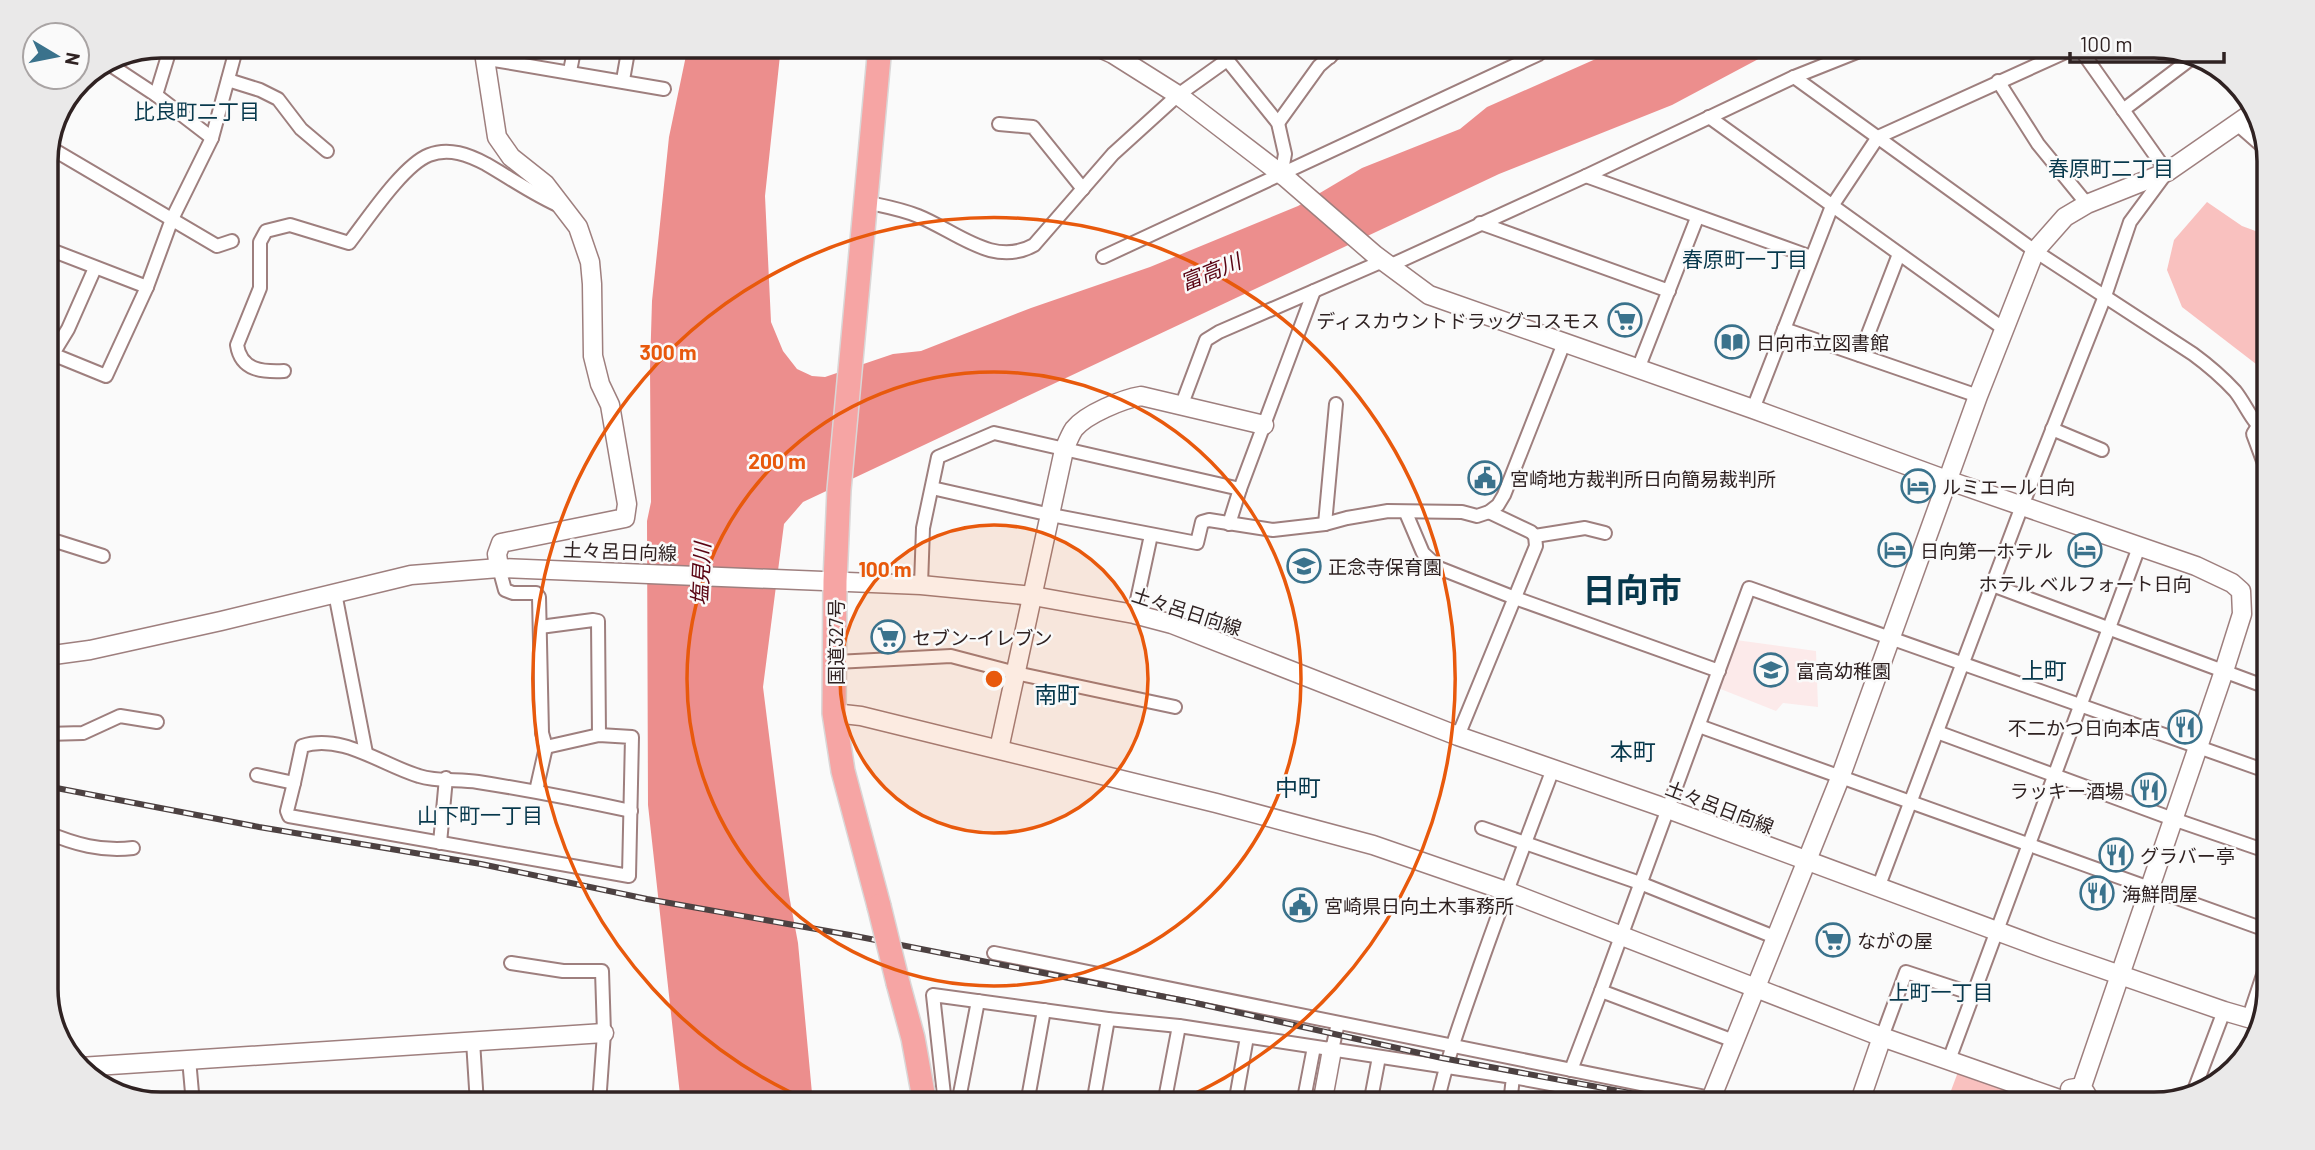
<svg xmlns="http://www.w3.org/2000/svg" width="2315" height="1150" viewBox="0 0 2315 1150" font-family="Barlow,'Noto Sans JP',sans-serif">
<style>
.built{fill:#fceaea}
.green{fill:#f9c1bf}
.water{fill:#ec8e8d}
.lines{fill:none;stroke-linecap:round;stroke-linejoin:round}
.street-casing{stroke:#9e7f7e;stroke-width:16}
.secondary-casing{stroke:#9e7f7e;stroke-width:21}
.highway-casing{stroke:#dad7d7;stroke-width:26}
.street{stroke:#fff;stroke-width:12}
.secondary{stroke:#fff;stroke-width:18}
.highway{stroke:#f6a5a4;stroke-width:23}
.rail-casing{stroke:#4c4141;stroke-width:6}
.rail{stroke:#fafafa;stroke-width:3.5;stroke-dasharray:10;stroke-linecap:butt}
.highway-bridge-casing{stroke:#dad7d7;stroke-width:26;stroke-linecap:butt}
.highway-bridge{stroke:#f6a5a4;stroke-width:23}
.ring{fill:none;stroke:#e8590c;stroke-width:3.5}
.labels{text-anchor:middle;dominant-baseline:central;stroke-width:5;stroke-linejoin:round;paint-order:stroke}
.poi-label{font-size:19px;fill:#2f2222;stroke:#fafafa;text-anchor:start}
.street-label{font-size:19px;fill:#2f2222;stroke:#fafafa}
.neighbourhood-label{font-size:21px;fill:#07384c;stroke:#fafafa}
.water-label{font-size:21px;font-style:italic;fill:#590312;stroke:#fafafa}
.quarter-label{font-size:23px;fill:#07384c;stroke:#fafafa}
.town-label{font-size:33px;font-weight:bold;fill:#07384c;stroke:#fafafa}
.rim{fill:none;stroke:#2f2222;stroke-width:3.5}
.centre{fill:#e8590c;stroke:#fafafa;stroke-width:3.5}
.ring-label{font-size:21px;text-anchor:middle;font-weight:bold;fill:#e8590c;stroke:#fafafa;stroke-width:5;stroke-linejoin:round;paint-order:stroke}
</style>
<rect width="100%" height="100%" fill="#fafafa"/>
<!-- built -->
<path class="built" d="M 1736,640 L 1816,651 L 1818,707 L 1783,703 L 1776,711 L 1718,688 Z"/>
<!-- green -->
<g class="green">
<path d="M 2207,202 L 2242,226 L 2269,236 L 2269,374 L 2182,307 L 2167,270 L 2174,240 Z"/>
<path d="M 1958,1072 L 2043,1104 L 1946,1104 Z"/>
</g>
<!-- water -->
<path class="water" d="M 688,46 L 781,46 L 765,196 L 771,322 L 783,351 L 797,369 L 812,376 L 825,377 L 893,354 L 921,351 L 1031,308 L 1150,267 L 1298,206 L 1362,168 L 1460,129 L 1487,107 L 1625,46 L 1783,46 L 1672,105 L 1499,174 L 803,502 L 784,524 L 763,687 L 789,895 L 798,943 L 813,1104 L 681,1104 L 648,805 L 647,521 L 651,502 L 650,368 L 652,301 L 669,137 Z"/>
<g class="lines">
<defs>
<g id="street">
<path d="M 1216,46 L 1278,123 L 1285,154 L 1281,176"/>
<path d="M 1314,46 L 1330,57"/>
<path d="M 486,60 L 488,59 L 664,89"/>
<path d="M 518,63 L 522,46"/>
<path d="M 112,66 L 156,95 L 212,138"/>
<path d="M 570,71 L 575,46"/>
<path d="M 1794,77 L 2035,251 L 2193,354 C 2208,365 2222,377 2235,391 C 2247,406 2252,424 2269,434"/>
<path d="M 228,80 L 260,90 L 278,99 L 301,129 L 327,151"/>
<path d="M 623,80 L 629,46"/>
<path d="M 1998,81 L 2038,144 L 2087,204"/>
<path d="M 156,95 L 171,46"/>
<path d="M 2123,110 L 2196,55"/>
<path d="M 1709,117 L 2004,329"/>
<path d="M 1278,123 L 1319,66 L 1342,46"/>
<path d="M 999,124 L 1033,127 L 1083,189"/>
<path d="M 2237,124 L 2269,152"/>
<path d="M 49,147 L 217,246 L 232,241"/>
<path d="M 1586,176 L 1811,257"/>
<path d="M 865,202 C 883,206 901,209 918,216 C 956,231 993,268 1034,245 L 1113,154 L 1178,95 L 1227,60"/>
<path d="M 1480,223 L 1669,291"/>
<path d="M 46,248 L 147,287"/>
<path d="M 1103,257 L 1539,54"/>
<path d="M 1389,266 L 1586,176 L 1794,77 L 1872,46"/>
<path d="M 1784,329 L 1978,396"/>
<path d="M 52,354 L 106,376 L 147,287 L 172,219 L 212,138 L 237,46"/>
<path d="M 1860,355 L 1899,254"/>
<path d="M 46,365 L 68,329 L 95,268"/>
<path d="M 1638,369 L 1697,218"/>
<path d="M 284,371 C 263,372 241,371 237,345 L 260,288 L 260,242 L 266,231 L 290,225 L 349,243 C 367,220 403,165 429,155 C 449,147 469,155 486,164 C 512,179 534,195 562,207"/>
<path d="M 1182,404 L 1206,340 L 1219,332 L 1383,261"/>
<path d="M 1753,409 L 1832,206 L 1878,137 L 2079,46"/>
<path d="M 2258,426 L 2253,434 L 2269,477"/>
<path d="M 2052,429 L 2102,450"/>
<path d="M 932,488 L 1051,515 L 1197,543 L 1202,522 L 1209,520 L 1273,530 L 1325,524 L 1347,518 L 1388,511 L 1462,512 L 1477,516 L 1489,512 L 1498,505 L 1504,495 L 1564,343"/>
<path d="M 1406,513 L 1423,553 L 1439,568 L 1515,598 L 1719,671"/>
<path d="M 1229,524 L 1240,489 L 1314,291"/>
<path d="M 1325,524 L 1336,404"/>
<path d="M 1535,536 L 1585,528 L 1605,533"/>
<path d="M 46,538 L 103,556"/>
<path d="M 499,568 L 505,590 L 513,593 L 536,593 L 539,597 L 542,733 L 546,747 L 536,791"/>
<path d="M 921,585 L 923,528 L 938,457 L 994,433 L 1240,489"/>
<path d="M 1992,585 L 2269,688"/>
<path d="M 335,593 L 366,753"/>
<path d="M 1134,614 L 1151,535"/>
<path d="M 540,627 L 593,620 L 598,621 L 599,735"/>
<path d="M 836,662 L 951,656 L 1016,673 L 1175,707"/>
<path d="M 1699,726 L 2269,931"/>
<path d="M 1937,732 L 2173,819 L 2269,852"/>
<path d="M 46,734 L 83,733 L 120,716 L 157,722"/>
<path d="M 1458,736 L 1536,546 L 1535,536 L 1531,532 L 1489,512"/>
<path d="M 257,775 L 294,783 L 302,746 C 342,733 382,765 419,776 C 437,782 459,779 478,782 C 529,790 580,800 631,811"/>
<path d="M 294,783 L 287,811 L 289,816 L 629,876 L 632,737 L 599,735 L 546,747"/>
<path d="M 1482,828 L 1640,883 L 1777,938"/>
<path d="M 46,832 C 74,844 102,852 133,848"/>
<path d="M 440,843 L 446,778"/>
<path d="M 1878,888 L 2022,506 L 2105,296 L 2130,222 L 2167,172 L 2078,46"/>
<path d="M 994,953 L 1740,1104"/>
<path d="M 511,963 L 563,971 L 602,971 L 604,1033 L 599,1104"/>
<path d="M 2249,1017 L 2269,957"/>
<path d="M 1882,1037 L 1906,972 L 1973,994"/>
<path d="M 473,1041 L 477,1104"/>
<path d="M 1734,1041 L 1601,991 L 1749,588 L 2269,772"/>
<path d="M 1332,1050 L 1338,1023"/>
<path d="M 189,1059 L 193,1104"/>
<path d="M 1949,1060 L 2139,547"/>
<path d="M 1571,1070 L 1601,991"/>
<path d="M 1513,1077 L 1659,1104"/>
<path d="M 2193,1093 L 2224,1011"/>
<path d="M 945,1104 L 933,995 L 1108,1019 L 1179,1026 L 1513,1077 L 1510,1104"/>
<path d="M 958,1104 L 978,1001"/>
<path d="M 1027,1104 L 1044,1010"/>
<path d="M 1093,1104 L 1108,1019"/>
<path d="M 1164,1104 L 1179,1026"/>
<path d="M 1235,1104 L 1247,1037"/>
<path d="M 1303,1104 L 1314,1047"/>
<path d="M 1370,1104 L 1379,1057"/>
<path d="M 1437,1104 C 1447,1057 1464,1012 1480,966 C 1503,900 1528,835 1553,769"/>
</g>
<g id="secondary">
<path d="M 483,46 L 497,137 L 511,157 L 545,184 L 578,227 L 590,262 L 592,284 L 593,356 L 600,384 L 610,405 L 627,504 L 625,518 L 501,543 L 497,554 L 499,568"/>
<path d="M 1095,46 L 1113,54 L 1178,95 L 1285,177 L 1375,255 L 1429,295 L 1753,409 L 1947,480 L 2196,566 L 2232,583 L 2241,591 L 2242,614 L 2224,671 L 2081,1089"/>
<path d="M 46,656 L 90,650 L 221,621 L 411,575 L 499,568 L 921,585 L 1033,596 L 1134,614 L 1172,624 L 1458,736 L 1668,809 L 2048,950 L 2224,1011 L 2262,1022"/>
<path d="M 834,713 L 861,716 L 1216,803 L 1373,845 L 1506,891 L 1882,1037 L 2059,1099"/>
<path d="M 999,749 L 1064,450 C 1067,443 1070,435 1074,429 C 1086,414 1123,399 1141,396 L 1264,425"/>
<path d="M 80,1067 L 604,1033"/>
<path d="M 2070,1089 L 2076,1088 L 2085,1092 L 2092,1104"/>
<path d="M 1322,1104 L 1332,1050"/>
<path d="M 1709,1104 L 1840,778 L 1978,396 L 2035,251 L 2065,217 L 2087,204 L 2167,172 L 2255,111"/>
<path d="M 1859,1104 L 1882,1037"/>
</g>
<g id="highway">
<path d="M 879,906 L 843,771 L 834,713 L 835,581 L 839,490 L 880,46"/>
<path d="M 898,983 L 913,1038 L 925,1104"/>
</g>
</defs>
<!-- street casing -->
<use href="#street" class="street-casing"/>
<!-- secondary casing -->
<use href="#secondary" class="secondary-casing"/>
<!-- highway casing -->
<use href="#highway" class="highway-casing"/>
<!-- street -->
<use href="#street" class="street"/>
<!-- secondary -->
<use href="#secondary" class="secondary"/>
<!-- highway -->
<use href="#highway" class="highway"/>
<defs>
<path id="rail" d="M 46,786 L 259,827 L 481,864 L 647,899 L 850,935 L 1191,1002 L 1442,1058 L 1689,1104"/>
</defs>
<!-- rail casing -->
<use href="#rail" class="rail-casing"/>
<!-- rail -->
<use href="#rail" class="rail"/>
<defs>
<path id="highway-bridge" d="M 879,906 L 898,983"/>
</defs>
<!-- highway-bridge casing -->
<use href="#highway-bridge" class="highway-bridge-casing"/>
<!-- highway-bridge -->
<use href="#highway-bridge" class="highway-bridge"/>
</g>
<!-- distance rings -->
<circle cx="994" cy="679" r="154" fill="#e8590c" fill-opacity=".12"/>
<g class="ring">
<circle cx="994" cy="679" r="154"/>
<circle cx="994" cy="679" r="307"/>
<path d="M814 1103A461 461 0 1 1 1174 1103"/>
</g>
<!-- icons -->
<defs>
<symbol id="supermarket-ring" viewBox="-11 -11 22 22"><circle r="9.5" fill="#fafafa" stroke="#3a728c" stroke-width="1.5"/><path d="M-6-5.5h2.5l.6 2H6L4.5 2H-2.5L-4.4-4H-6ZM-1.5 3.2a1.3 1.3 0 1 0 .1 0ZM3 3.2a1.3 1.3 0 1 0 .1 0Z" fill="#3a728c"/></symbol>
<symbol id="library-ring" viewBox="-11 -11 22 22"><circle r="9.5" fill="#fafafa" stroke="#3a728c" stroke-width="1.5"/><path d="M-6-4Q-3-5.5-.7-3.5V5Q-3 3-6 4ZM6-4Q3-5.5 .7-3.5V5Q3 3 6 4Z" fill="#3a728c"/></symbol>
<symbol id="civic-ring" viewBox="-11 -11 22 22"><circle r="9.5" fill="#fafafa" stroke="#3a728c" stroke-width="1.5"/><path d="M-.6-6.5H3V-4.5H.6V-3L4-1V1h2V6H-6V1h2V-1L-.6-3ZM-1.2 2.5V6h2.4V2.5Z" fill="#3a728c"/></symbol>
<symbol id="hotel-ring" viewBox="-11 -11 22 22"><circle r="9.5" fill="#fafafa" stroke="#3a728c" stroke-width="1.5"/><path d="M-6-4.5h1.5V1H6V5H4.5V3h-9V5H-6ZM-4 0a1.8 1.8 0 1 1 3.6 0ZM.5 0V-2.5h3Q6-2.5 6 0Z" fill="#3a728c"/></symbol>
<symbol id="school-ring" viewBox="-11 -11 22 22"><circle r="9.5" fill="#fafafa" stroke="#3a728c" stroke-width="1.5"/><path d="M0-5L7-2L0 1L-7-2ZM-4 1L0 2.5L4 1V4Q0 6-4 4Z" fill="#3a728c"/></symbol>
<symbol id="restaurant-ring" viewBox="-11 -11 22 22"><circle r="9.5" fill="#fafafa" stroke="#3a728c" stroke-width="1.5"/><path d="M-5-6h1v4h1v-4h1v4h1v-4h1v5L-1.5 .5V6h-2V.5L-5-1ZM5-6V6H3V1.5H1.5Q1.5-4 5-6Z" fill="#3a728c"/></symbol>
</defs>
<g fill-rule="evenodd">
<use href="#supermarket-ring" x="1606" y="301" width="38" height="38"/>
<use href="#library-ring" x="1713" y="323" width="38" height="38"/>
<use href="#civic-ring" x="1466" y="459" width="38" height="38"/>
<use href="#hotel-ring" x="1899" y="467" width="38" height="38"/>
<use href="#hotel-ring" x="1876" y="531" width="38" height="38"/>
<use href="#hotel-ring" x="2066" y="531" width="38" height="38"/>
<use href="#school-ring" x="1285" y="547" width="38" height="38"/>
<use href="#supermarket-ring" x="869" y="618" width="38" height="38"/>
<use href="#school-ring" x="1752" y="651" width="38" height="38"/>
<use href="#restaurant-ring" x="2166" y="708" width="38" height="38"/>
<use href="#restaurant-ring" x="2130" y="771" width="38" height="38"/>
<use href="#restaurant-ring" x="2097" y="836" width="38" height="38"/>
<use href="#restaurant-ring" x="2078" y="874" width="38" height="38"/>
<use href="#civic-ring" x="1281" y="886" width="38" height="38"/>
<use href="#supermarket-ring" x="1814" y="921" width="38" height="38"/>
</g>
<g class="labels">
<!-- poi labels -->
<g class="poi-label">
<text x="1600" y="320" text-anchor="end">ディスカウントドラッグコスモス</text>
<text x="1756" y="342">日向市立図書館</text>
<text x="1510" y="478">宮崎地方裁判所日向簡易裁判所</text>
<text x="1942" y="486">ルミエール日向</text>
<text x="1920" y="550">日向第一ホテル</text>
<text x="1328" y="566">正念寺保育園</text>
<text x="2085" y="583" text-anchor="middle">ホテル ベルフォート日向</text>
<text x="912" y="637">セブン-イレブン</text>
<text x="1796" y="670">富高幼稚園</text>
<text x="2160" y="727" text-anchor="end">不二かつ日向本店</text>
<text x="2124" y="790" text-anchor="end">ラッキー酒場</text>
<text x="2140" y="855">グラバー亭</text>
<text x="2122" y="893">海鮮問屋</text>
<text x="1324" y="905">宮崎県日向土木事務所</text>
<text x="1857" y="940">ながの屋</text>
</g>
<!-- street labels -->
<g class="street-label">
<text transform="translate(620 551) rotate(2)">土々呂日向線</text>
<text transform="translate(1187 611) rotate(18)">土々呂日向線</text>
<text transform="translate(835 642) rotate(-90)">国道327号</text>
<text transform="translate(1720 807) rotate(21)">土々呂日向線</text>
</g>
<!-- neighbourhood labels -->
<g class="neighbourhood-label">
<text x="197" y="110">比良町二丁目</text>
<text x="2111" y="167">春原町二丁目</text>
<text x="1745" y="258">春原町一丁目</text>
<text x="480" y="814">山下町一丁目</text>
<text x="1941" y="991">上町一丁目</text>
</g>
<!-- water labels -->
<g class="water-label">
<text transform="translate(1210 271) rotate(-22)">富高川</text>
<text transform="translate(700 574) rotate(-87)">塩見川</text>
</g>
<!-- quarter labels -->
<g class="quarter-label">
<text x="2044" y="670">上町</text>
<text x="1057" y="694">南町</text>
<text x="1633" y="751">本町</text>
<text x="1298" y="787">中町</text>
</g>
<!-- town labels -->
<g class="town-label">
<text x="1632" y="589">日向市</text>
</g>
</g>
<!-- crop -->
<path d="M0 0H2315V1150H0ZM161 58H2154A103 103 0 0 1 2257 161V989A103 103 0 0 1 2154 1092H161A103 103 0 0 1 58 989V161A103 103 0 0 1 161 58Z" fill="#eae9e9" fill-rule="evenodd"/>
<path class="rim" d="M161 58H2154A103 103 0 0 1 2257 161V989A103 103 0 0 1 2154 1092H161A103 103 0 0 1 58 989V161A103 103 0 0 1 161 58Z"/>
<circle cx="994" cy="679" r="10" class="centre"/>
<g class="ring-label">
<text x="668" y="360">300 m</text>
<text x="777" y="469">200 m</text>
<text x="885" y="577">100 m</text>
</g>
<!-- north arrow -->
<g transform="translate(56 56) rotate(100)"><circle r="33" fill="#fafafa" stroke="#a9a4a4" stroke-width="2"/>
<path d="M0-5L12 26L0 18L-12 26Z" fill="#3a728c"/>
<text y="-10" font-size="19" font-weight="bold" text-anchor="middle" fill="#2f2222">N</text>
</g>
<!-- scale -->
<path d="M2070 52v10h154v-10" fill="none" stroke="#2f2222" stroke-width="3.5"/>
<text x="2080" y="52" font-size="21" fill="#2f2222" stroke="#fafafa" stroke-width="5" paint-order="stroke">100 m</text>
</svg>
